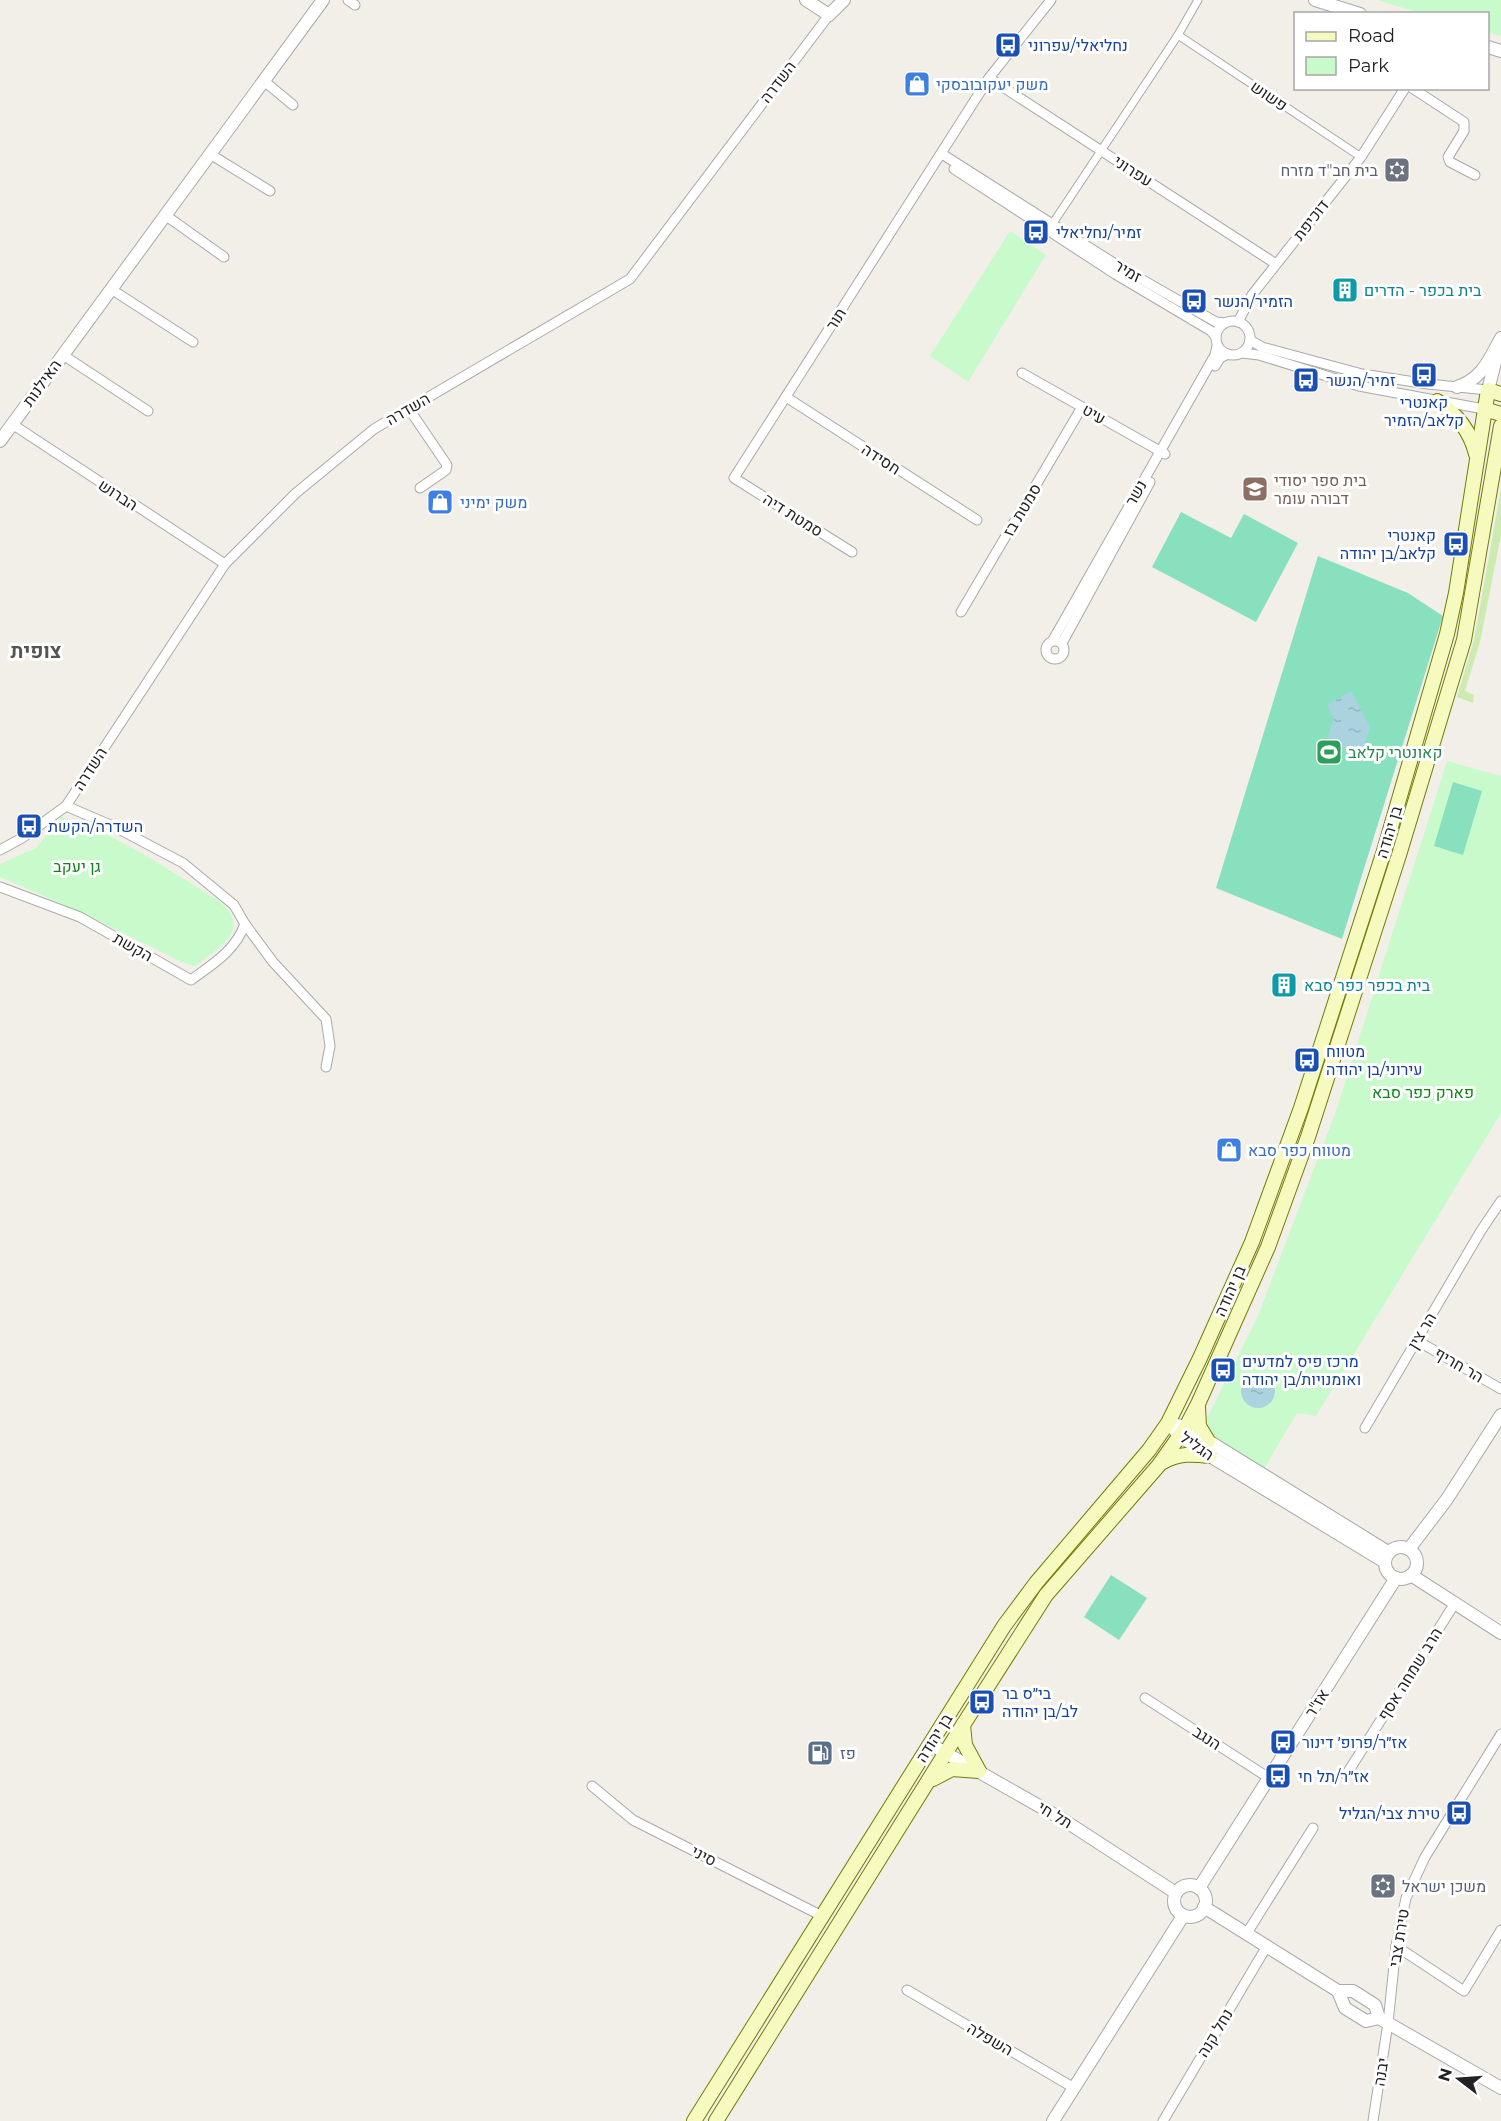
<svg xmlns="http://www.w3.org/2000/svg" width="1501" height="2121" viewBox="0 0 1501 2121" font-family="Montserrat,Heebo,sans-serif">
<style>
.grass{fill:#cdebb0}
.park{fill:#c8facc}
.pitch{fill:#88e0be}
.water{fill:url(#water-ripples)}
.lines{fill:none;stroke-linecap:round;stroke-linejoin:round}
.pedestrian-casing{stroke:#a9a9a9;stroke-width:9}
.minor-casing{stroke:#a9a9a9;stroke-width:11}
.tertiary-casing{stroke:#a9a9a9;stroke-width:14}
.secondary-casing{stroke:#707d05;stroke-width:16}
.pedestrian{stroke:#fff;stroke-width:7}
.minor{stroke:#fff;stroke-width:9}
.tertiary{stroke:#fff;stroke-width:12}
.secondary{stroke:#f7fabf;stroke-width:14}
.labels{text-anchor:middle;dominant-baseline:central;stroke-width:6;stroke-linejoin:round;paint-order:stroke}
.transit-label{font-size:16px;fill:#164399;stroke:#fff;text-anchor:start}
.street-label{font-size:16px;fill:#222;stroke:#fff}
.shop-label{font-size:16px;fill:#366cbe;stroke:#fff;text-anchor:start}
.worship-label{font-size:16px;fill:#5b616d;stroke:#fff;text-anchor:end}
.culture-label{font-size:16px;fill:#0d838f;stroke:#fff;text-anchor:start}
.education-label{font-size:16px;fill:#785e54;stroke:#fff;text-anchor:start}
.leisure-label{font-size:16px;fill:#27864d;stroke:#fff;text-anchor:start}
.park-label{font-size:16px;fill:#0c8416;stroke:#fff}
.service-label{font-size:16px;fill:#4e5e75;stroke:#fff;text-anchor:start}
.quarter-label{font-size:20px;font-weight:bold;fill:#555;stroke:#fff}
</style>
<defs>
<pattern id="water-ripples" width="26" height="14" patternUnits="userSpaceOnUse" patternTransform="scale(1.5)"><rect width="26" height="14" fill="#aad3df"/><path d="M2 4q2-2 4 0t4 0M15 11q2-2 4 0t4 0" fill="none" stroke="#92b5bf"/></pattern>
</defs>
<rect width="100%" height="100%" fill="#f2efe9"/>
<!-- grass -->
<path class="grass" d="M 1501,489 L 1501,535 L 1480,642 L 1465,691 L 1474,695 L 1473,703 L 1457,697 L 1474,640 Z"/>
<!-- park -->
<g class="park">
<path d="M 1377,0 L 1501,0 L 1501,36 L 1488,32 L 1488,14 L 1420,13 Z"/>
<path d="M 1010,231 L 1046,255 L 968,382 L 930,356 Z"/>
<path d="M 1447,761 L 1501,776 L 1501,1113 L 1316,1416 L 1297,1413 L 1262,1472 L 1211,1438 L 1207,1418 L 1257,1318 L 1336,1111 Z"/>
<path d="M 61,817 C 118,834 169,870 219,901 C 253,930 219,948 195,966 L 184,963 L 74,909 L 0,877 L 0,864 L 36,848 Z"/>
</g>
<!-- pitch -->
<g class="pitch">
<path d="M 1181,512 L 1231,538 L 1244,514 L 1298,543 L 1256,622 L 1152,567 Z"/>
<path d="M 1318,556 L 1408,593 L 1443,616 L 1342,939 L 1216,888 Z"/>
<path d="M 1453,782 L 1482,791 L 1463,855 L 1434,846 Z"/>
<path d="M 1111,1575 L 1147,1598 L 1119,1640 L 1084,1617 Z"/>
</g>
<!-- water -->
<g class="water">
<path d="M 1351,691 L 1370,727 L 1364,748 L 1341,749 L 1334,747 L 1328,736 L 1334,719 L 1327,705 Z"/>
<circle cx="1258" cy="1391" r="17"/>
</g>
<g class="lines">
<defs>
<g id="pedestrian">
<path d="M 1178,35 L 1361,157"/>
<path d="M 1053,223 L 1178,35 L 1198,0"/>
</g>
<g id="minor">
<path d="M 348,0 L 355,5"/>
<path d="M 989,78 L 1276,264"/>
<path d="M 264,81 L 293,105"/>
<path d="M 1412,88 L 1464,122 L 1464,131 L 1448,157 L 1450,162 L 1475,175"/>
<path d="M 210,154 L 270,191"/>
<path d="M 942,154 L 1120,267 L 1216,322 L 1225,323"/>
<path d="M 954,169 L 1115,274 L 1211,331 L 1216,337"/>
<path d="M 165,215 L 224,257"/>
<path d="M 111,289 L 193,342"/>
<circle cx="1233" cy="338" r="17"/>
<path d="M 1238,322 L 1252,295 L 1361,157 L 1405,88"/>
<path d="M 1250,340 L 1262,347 L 1362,374 L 1428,384 L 1488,390"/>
<path d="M 1242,353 L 1259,355 L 1359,386 L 1484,409"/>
<path d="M 63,355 L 148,411"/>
<path d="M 1215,366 L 1220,358 L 1228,354"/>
<path d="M 1022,373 L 1165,454"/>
<path d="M 786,397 L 977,520"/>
<path d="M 409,409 L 447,465 L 446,470 L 420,488"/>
<path d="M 12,424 L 225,564"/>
<path d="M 852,552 L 734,478 L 989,78 L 1051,0"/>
<path d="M 961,612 L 1082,407"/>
<path d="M 1053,640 L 1215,355 L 1217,346"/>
<circle cx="1055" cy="650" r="9"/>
<path d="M 1062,643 L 1150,482"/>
<path d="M 66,806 L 115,827 L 183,863 L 234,905 L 245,924 L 273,962 L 326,1019 L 330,1046 L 326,1067"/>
<path d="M 0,850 L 22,838 L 66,806 L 225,564 L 296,493 L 374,429 L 630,279 L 829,15"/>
<path d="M 0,887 L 80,917 L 191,980 C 213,964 235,951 245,924"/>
<path d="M 1480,1232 L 1501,1201"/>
<path d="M 1416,1340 L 1501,1389"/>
<path d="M 1365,1428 L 1479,1234"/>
<path d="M 1145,1698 L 1269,1778"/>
<path d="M 1346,1775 L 1455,1603"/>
<path d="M 592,1786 L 633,1820 L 822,1916"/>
<path d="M 1247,1933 L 1313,1828"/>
<path d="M 1396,1946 L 1464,1991 L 1501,1930"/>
<path d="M 907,1990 L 1074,2088"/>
<path d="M 1163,2121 L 1267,1946"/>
<path d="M 1373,2121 L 1388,2023 L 1396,1946 L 1406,1898 L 1425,1857 L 1501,1734"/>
</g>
<g id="tertiary">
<path d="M 806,0 L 829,15 L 844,0"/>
<path d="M 1315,0 L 1360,14"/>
<path d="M 1488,47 L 1501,51"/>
<path d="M 1457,387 C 1482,379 1489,360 1501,338"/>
<path d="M 1488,390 L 1497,355"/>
<path d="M 0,441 L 323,0"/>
<path d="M 1168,1423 L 1180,1436 L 1210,1456 L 1385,1562"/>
<path d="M 1176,1425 L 1186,1427 L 1388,1552"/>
<circle cx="1401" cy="1563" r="16"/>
<path d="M 1409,1549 L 1447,1499 L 1501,1415"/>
<path d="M 1411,1575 L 1501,1633"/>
<path d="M 930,1744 L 1062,1819 L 1176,1893"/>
<circle cx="1190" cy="1901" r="16"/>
<path d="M 1199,1888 L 1396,1578"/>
<path d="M 1204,1907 L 1338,1991 L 1353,1991 L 1375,2005 L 1379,2018 L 1501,2088"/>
<path d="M 1338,1991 L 1345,2008 L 1366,2021 L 1379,2018"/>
<path d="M 1053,2121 L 1183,1916"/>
</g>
<g id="secondary">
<path d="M 1437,401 C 1457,414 1470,430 1476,454"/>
<path d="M 1484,409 L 1501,414"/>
<path d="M 1198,1407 L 1199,1426 L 1208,1441"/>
<path d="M 1163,1462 C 1179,1453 1192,1454 1210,1456"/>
<path d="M 963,1725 L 965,1745 L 979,1771"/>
<path d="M 933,1779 L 952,1769 L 979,1771"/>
<path d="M 694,2121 L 1004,1626 L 1036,1583 L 1149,1450 L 1168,1423 L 1200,1358 L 1252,1242 L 1301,1108 L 1384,851 L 1447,634 L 1456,593 L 1488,390 L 1501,394"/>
<path d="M 716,2121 L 963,1725 L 1046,1595 L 1159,1465 L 1186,1427 L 1198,1404 L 1268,1247 L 1308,1137 L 1399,855 L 1464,640 L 1501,426"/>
</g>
</defs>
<!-- pedestrian casing -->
<use href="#pedestrian" class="pedestrian-casing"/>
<!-- minor casing -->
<use href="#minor" class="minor-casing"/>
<!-- tertiary casing -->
<use href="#tertiary" class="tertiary-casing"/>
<!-- secondary casing -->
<use href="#secondary" class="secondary-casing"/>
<!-- pedestrian -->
<use href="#pedestrian" class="pedestrian"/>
<!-- minor -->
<use href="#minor" class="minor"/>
<!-- tertiary -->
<use href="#tertiary" class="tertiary"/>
<!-- secondary -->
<use href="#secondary" class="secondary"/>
</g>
<!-- icons -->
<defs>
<symbol id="bus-square" viewBox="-11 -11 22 22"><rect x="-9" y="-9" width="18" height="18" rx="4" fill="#1a4fb4" stroke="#fff"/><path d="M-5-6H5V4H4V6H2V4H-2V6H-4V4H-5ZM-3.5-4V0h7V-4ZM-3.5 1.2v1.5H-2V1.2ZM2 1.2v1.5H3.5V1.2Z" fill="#fff"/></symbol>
<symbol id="shop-square" viewBox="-11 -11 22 22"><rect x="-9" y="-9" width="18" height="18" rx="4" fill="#3f7fe0" stroke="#fff"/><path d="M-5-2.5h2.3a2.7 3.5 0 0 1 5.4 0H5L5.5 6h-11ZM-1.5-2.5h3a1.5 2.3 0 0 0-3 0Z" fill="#fff"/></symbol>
<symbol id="synagogue-square" viewBox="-11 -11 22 22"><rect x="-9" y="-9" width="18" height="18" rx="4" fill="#6b7280" stroke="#fff"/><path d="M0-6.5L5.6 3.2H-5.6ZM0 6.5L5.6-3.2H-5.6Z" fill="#fff"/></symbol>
<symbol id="building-square" viewBox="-11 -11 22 22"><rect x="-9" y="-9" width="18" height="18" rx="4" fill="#0f9aa8" stroke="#fff"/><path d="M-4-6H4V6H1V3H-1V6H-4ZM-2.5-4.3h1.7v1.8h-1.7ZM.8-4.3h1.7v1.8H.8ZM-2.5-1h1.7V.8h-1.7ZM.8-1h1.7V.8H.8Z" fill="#fff"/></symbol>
<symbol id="school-square" viewBox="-11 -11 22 22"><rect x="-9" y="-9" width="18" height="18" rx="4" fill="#8d6e63" stroke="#fff"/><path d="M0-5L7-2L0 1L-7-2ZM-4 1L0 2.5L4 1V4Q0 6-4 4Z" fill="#fff"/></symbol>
<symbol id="stadium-square" viewBox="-11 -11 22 22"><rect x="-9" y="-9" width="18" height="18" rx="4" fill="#2e9e5b" stroke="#fff"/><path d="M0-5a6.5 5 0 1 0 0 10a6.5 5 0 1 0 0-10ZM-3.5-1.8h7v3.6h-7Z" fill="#fff"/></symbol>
<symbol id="fuel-square" viewBox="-11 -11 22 22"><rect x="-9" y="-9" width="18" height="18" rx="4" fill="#5c6f8a" stroke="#fff"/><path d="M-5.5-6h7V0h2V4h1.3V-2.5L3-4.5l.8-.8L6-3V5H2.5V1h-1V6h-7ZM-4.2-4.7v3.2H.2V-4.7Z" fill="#fff"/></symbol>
</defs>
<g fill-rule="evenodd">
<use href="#bus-square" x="993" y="30" width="30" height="30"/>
<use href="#shop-square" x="902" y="69" width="30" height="30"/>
<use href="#synagogue-square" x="1382" y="155" width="30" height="30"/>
<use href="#bus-square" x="1021" y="217" width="30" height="30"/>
<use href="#building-square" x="1330" y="275" width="30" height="30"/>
<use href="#bus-square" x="1179" y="286" width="30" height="30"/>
<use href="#bus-square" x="1409" y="360" width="30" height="30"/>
<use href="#bus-square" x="1291" y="365" width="30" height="30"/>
<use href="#school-square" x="1240" y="474" width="30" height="30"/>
<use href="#shop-square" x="425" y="487" width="30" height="30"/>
<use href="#bus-square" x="1441" y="529" width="30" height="30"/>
<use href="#stadium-square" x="1314" y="737" width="30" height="30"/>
<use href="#bus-square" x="14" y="811" width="30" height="30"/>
<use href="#building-square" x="1269" y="970" width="30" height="30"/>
<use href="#bus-square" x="1292" y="1045" width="30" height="30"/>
<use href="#shop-square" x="1214" y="1135" width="30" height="30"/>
<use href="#bus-square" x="1208" y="1355" width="30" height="30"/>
<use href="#bus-square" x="967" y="1687" width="30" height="30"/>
<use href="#bus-square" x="1268" y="1727" width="30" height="30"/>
<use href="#fuel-square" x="805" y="1738" width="30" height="30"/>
<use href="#bus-square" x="1263" y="1761" width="30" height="30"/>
<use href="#bus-square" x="1444" y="1798" width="30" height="30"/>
<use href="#synagogue-square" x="1368" y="1871" width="30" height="30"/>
</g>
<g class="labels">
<!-- transit labels -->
<g class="transit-label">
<text x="1028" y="45">נחליאלי/עפרוני</text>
<text x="1056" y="232">זמיר/נחליאלי</text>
<text x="1214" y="301">הזמיר/הנשר</text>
<text x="1326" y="380">זמיר/הנשר</text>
<text x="1424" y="402" text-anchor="middle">קאנטרי<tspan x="1424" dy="18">קלאב/הזמיר</tspan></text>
<text x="1436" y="535" text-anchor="end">קאנטרי<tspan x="1436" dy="18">קלאב/בן יהודה</tspan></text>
<text x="48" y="826">השדרה/הקשת</text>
<text x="1326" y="1051">מטווח<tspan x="1326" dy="18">עירוני/בן יהודה</tspan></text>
<text x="1242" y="1361">מרכז פיס למדעים<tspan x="1242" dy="18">ואומנויות/בן יהודה</tspan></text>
<text x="1002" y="1693">בי״ס בר<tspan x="1002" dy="18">לב/בן יהודה</tspan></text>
<text x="1302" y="1742">אז״ר/פרופ׳ דינור</text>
<text x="1298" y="1776">אז״ר/תל חי</text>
<text x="1440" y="1813" text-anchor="end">טירת צבי/הגליל</text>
</g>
<!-- street labels -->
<g class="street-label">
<text transform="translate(778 82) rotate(-53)">השדרה</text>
<text transform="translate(1269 96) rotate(34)">פשוש</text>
<text transform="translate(1133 171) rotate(33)">עפרוני</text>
<text transform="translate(1311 220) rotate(-52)">דוכיפת</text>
<text transform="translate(1128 271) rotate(31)">זמיר</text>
<text transform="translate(836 319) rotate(-57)">תור</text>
<text transform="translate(42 383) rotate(-54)">האילנות</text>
<text transform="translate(408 409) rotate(-30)">השדרה</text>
<text transform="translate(1094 414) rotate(30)">עיט</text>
<text transform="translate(881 459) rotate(33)">חסידה</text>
<text transform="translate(1136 493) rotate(-60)">נשר</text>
<text transform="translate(118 495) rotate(33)">הברוש</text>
<text transform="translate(1022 510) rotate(-59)">סמטת בז</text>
<text transform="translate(793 515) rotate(32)">סמטת דיה</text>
<text transform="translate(90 769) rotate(-57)">השדרה</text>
<text transform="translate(1389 832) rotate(-73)">בן יהודה</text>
<text transform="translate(133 947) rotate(29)">הקשת</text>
<text transform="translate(1230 1291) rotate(-66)">בן יהודה</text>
<text transform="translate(1422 1331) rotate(-59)">הר צין</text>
<text transform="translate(1459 1365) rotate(30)">הר חריף</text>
<text transform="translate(1197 1446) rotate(35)">הגליל</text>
<text transform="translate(1410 1674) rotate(-58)">הרב שמחה אסף</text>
<text transform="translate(1317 1703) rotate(-57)">אז"ר</text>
<text transform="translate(934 1738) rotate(-58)">בן יהודה</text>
<text transform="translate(1207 1738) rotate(33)">הנגב</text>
<text transform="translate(1055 1815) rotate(31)">תל חי</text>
<text transform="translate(704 1856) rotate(27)">סיני</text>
<text transform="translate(1399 1938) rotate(-81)">טירת צבי</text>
<text transform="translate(1215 2033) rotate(-59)">נחל קנה</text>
<text transform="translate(990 2039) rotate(30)">השפלה</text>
<text transform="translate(1381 2072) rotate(-81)">יבנה</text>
</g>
<!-- shop labels -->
<g class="shop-label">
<text x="936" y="84">משק יעקובובסקי</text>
<text x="460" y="502">משק ימיני</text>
<text x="1248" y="1150">מטווח כפר סבא</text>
</g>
<!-- worship labels -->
<g class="worship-label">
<text x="1378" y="170">בית חב"ד מזרח</text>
<text x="1402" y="1886" text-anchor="start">משכן ישראל</text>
</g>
<!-- culture labels -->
<g class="culture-label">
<text x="1364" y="290">בית בכפר - הדרים</text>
<text x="1304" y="985">בית בכפר כפר סבא</text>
</g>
<!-- education labels -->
<g class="education-label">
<text x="1274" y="480">בית ספר יסודי<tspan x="1274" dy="18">דבורה עומר</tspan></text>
</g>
<!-- leisure labels -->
<g class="leisure-label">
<text x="1348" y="752">קאונטרי קלאב</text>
</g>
<!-- park labels -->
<g class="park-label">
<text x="77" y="866">גן יעקב</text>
<text x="1423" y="1092">פארק כפר סבא</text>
</g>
<!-- service labels -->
<g class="service-label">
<text x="840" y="1753">פז</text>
</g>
<!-- quarter labels -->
<g class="quarter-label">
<text x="36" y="651">צופית</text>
</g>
</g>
<!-- legend -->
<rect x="1294" y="12" width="195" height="78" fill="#ffffff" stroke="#a7a7a7" stroke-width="1.5"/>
<rect x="1306" y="32" width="30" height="9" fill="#f7fabf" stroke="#a7a7a7" stroke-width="1.5"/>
<text x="1348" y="42" font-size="18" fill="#222222">Road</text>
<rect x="1306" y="57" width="30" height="18" fill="#c8facc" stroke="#a7a7a7" stroke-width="1.5"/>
<text x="1348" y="72" font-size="18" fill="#222222">Park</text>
<!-- north arrow -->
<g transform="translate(1459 2079) rotate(287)" stroke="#ffffff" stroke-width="4.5" paint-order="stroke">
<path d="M0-4.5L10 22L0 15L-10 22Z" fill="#222222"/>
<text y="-9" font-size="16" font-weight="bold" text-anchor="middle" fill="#222222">N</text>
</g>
</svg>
